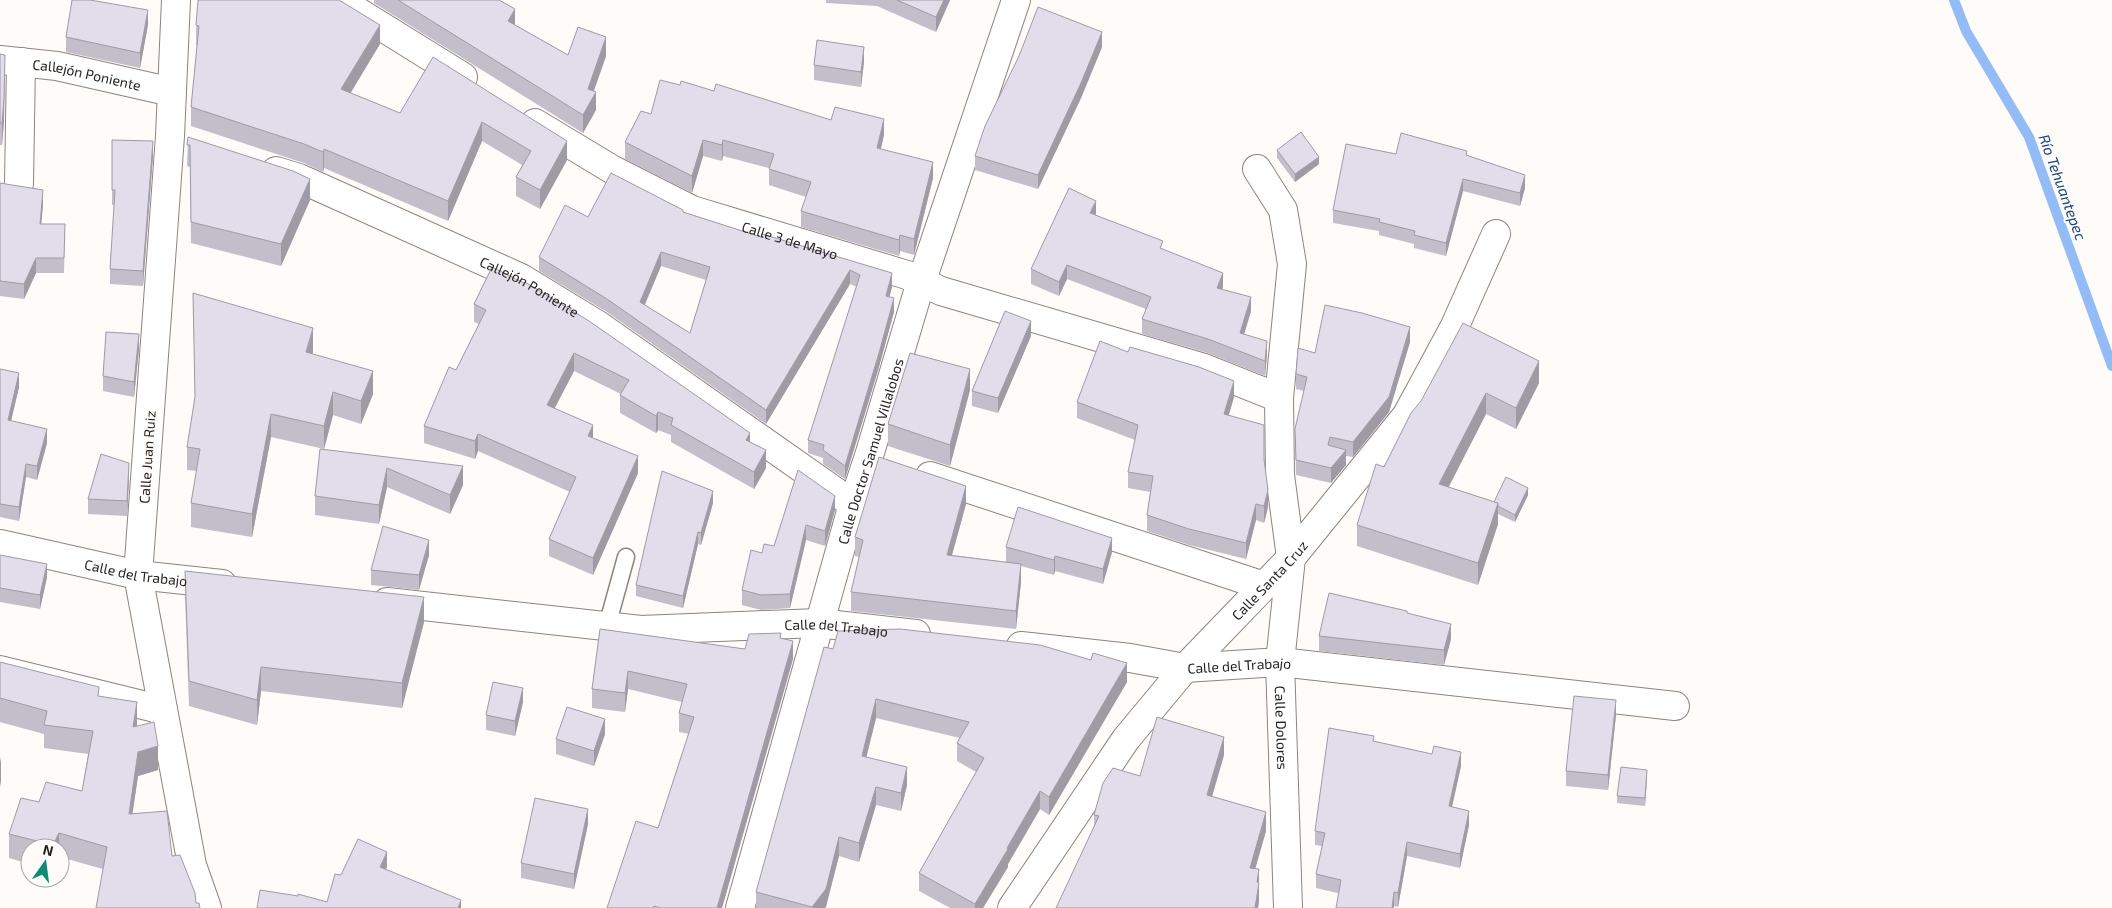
<svg xmlns="http://www.w3.org/2000/svg" width="2112" height="908" viewBox="0 0 2112 908" font-family="'Exo 2',sans-serif">
<style>
.lines{fill:none;stroke-linecap:round;stroke-linejoin:round}
.stream{stroke:#91bcf8;stroke-width:10}
.service-casing{stroke:#90837b;stroke-width:19}
.minor-casing{stroke:#90837b;stroke-width:30}
.service{stroke:#fff;stroke-width:16}
.minor{stroke:#fff;stroke-width:28}
.wall{fill:#c2beca;fill-rule:evenodd}
.shaded-wall{fill:#9e9ba4}
.building{fill:#e1ddeb;stroke:#9e9ba4;fill-rule:evenodd}
.labels{text-anchor:middle;dominant-baseline:central;stroke-width:4;stroke-linejoin:round;paint-order:stroke}
.street-label{font-size:14px;fill:#241f1c;stroke:#fefbf9}
.water-label{font-size:15px;font-style:italic;fill:#134688;stroke:#fefbf9}
</style>
<rect width="100%" height="100%" fill="#fefbf9"/>
<g class="lines">
<!-- stream -->
<path class="stream" d="M 1954,0 L 1966,31 L 2029,137 L 2112,366"/>
<defs>
<path id="service" d="M 607,626 L 626,557"/>
<g id="minor">
<path d="M 176,0 L 170,136 L 138,575 L 192,865 L 207,908"/>
<path d="M 339,0 L 463,77"/>
<path id="s1" d="M 0,60 L 57,66 L 172,92"/>
<path id="s2" d="M 535,123 L 613,170 L 692,210 L 907,275 L 941,291 L 1204,368 L 1279,398"/>
<path id="s3" d="M 1257,169 L 1283,210 L 1292,264 L 1279,398 L 1280,475 L 1291,558 L 1280,662 L 1288,908"/>
<path id="s4" d="M 276,171 L 299,178 L 521,278 L 598,325 L 853,504"/>
<path d="M 19,184 L 21,62"/>
<path d="M 930,476 L 1264,586"/>
<path id="s5" d="M 0,544 L 138,575 L 222,584"/>
<path id="s6" d="M 387,602 L 641,630 L 818,623 L 916,634"/>
<path id="s7" d="M 1021,646 L 1130,658 L 1185,668 L 1280,662 L 1675,706"/>
<path d="M 0,670 L 163,710"/>
<path id="s8" d="M 740,908 L 853,504 L 869,456 L 917,295 L 1016,0"/>
<path id="s9" d="M 1012,908 L 1126,739 L 1185,668 L 1291,558 L 1407,415 L 1454,328 L 1496,234"/>
</g>
</defs>
<!-- service casing -->
<use href="#service" class="service-casing"/>
<!-- minor casing -->
<use href="#minor" class="minor-casing"/>
<!-- service -->
<use href="#service" class="service"/>
<!-- minor -->
<use href="#minor" class="minor"/>
</g>
<!-- wall -->
<g class="wall">
<path d="M 374,0 L 499,0 L 515,25 L 568,55 L 606,56 L 594,91 L 596,110 L 583,133 L 374,3 Z"/>
<path d="M 826,0 L 950,0 L 936,32 L 877,6 L 826,3 Z"/>
<path d="M 148,25 L 140,68 L 66,52 L 66,37 Z"/>
<path d="M 196,25 L 380,44 L 350,93 L 400,113 L 433,57 L 567,160 L 540,209 L 516,196 L 516,177 L 522,165 L 482,141 L 448,221 L 324,168 L 323,172 L 304,163 L 191,126 L 191,107 L 197,45 L 196,45 Z"/>
<path d="M 1102,47 L 1081,98 L 1038,189 L 975,170 L 975,156 Z"/>
<path d="M 0,54 L 4,121 L 2,145 L 0,145 Z"/>
<path d="M 864,62 L 861,87 L 814,80 L 814,65 Z"/>
<path d="M 680,85 L 714,91 L 831,120 L 884,135 L 881,149 L 933,178 L 914,255 L 900,251 L 899,256 L 801,227 L 801,211 L 806,197 L 769,185 L 769,168 L 723,156 L 722,161 L 703,156 L 692,193 L 625,159 L 625,142 L 651,114 Z"/>
<path d="M 188,137 L 310,200 L 281,266 L 191,243 L 190,167 L 187,166 Z"/>
<path d="M 112,140 L 153,156 L 143,286 L 110,284 L 110,269 L 114,205 L 112,205 Z"/>
<path d="M 1277,150 L 1319,164 L 1295,182 L 1277,158 Z"/>
<path d="M 1396,154 L 1467,155 L 1525,188 L 1520,206 L 1463,191 L 1446,256 L 1414,248 L 1414,244 L 1379,235 L 1379,231 L 1333,223 L 1333,210 Z"/>
<path d="M 0,183 L 43,205 L 41,224 L 65,224 L 64,273 L 36,273 L 24,299 L 0,296 Z"/>
<path d="M 683,212 L 761,237 L 762,234 L 892,287 L 889,297 L 894,312 L 879,367 L 845,479 L 823,464 L 823,458 L 808,453 L 808,440 L 857,287 L 850,284 L 766,424 L 607,312 L 539,271 L 539,257 L 588,217 ZM 661,266 L 706,280 L 690,333 L 645,305 Z"/>
<path d="M 1096,215 L 1163,249 L 1223,287 L 1222,289 L 1251,311 L 1244,334 L 1267,355 L 1265,376 L 1208,353 L 1142,334 L 1142,319 L 1146,309 L 1067,279 L 1059,296 L 1031,284 L 1031,269 Z"/>
<path d="M 492,267 L 750,442 L 766,468 L 754,489 L 671,442 L 671,435 L 658,430 L 656,433 L 620,413 L 620,395 L 621,394 L 574,371 L 554,409 L 638,473 L 593,575 L 549,556 L 549,539 L 570,492 L 478,451 L 475,459 L 424,443 L 424,426 L 456,370 L 479,324 L 474,322 L 474,304 Z"/>
<path d="M 193,293 L 313,352 L 312,354 L 373,394 L 361,424 L 333,415 L 324,449 L 271,437 L 252,537 L 191,527 L 191,503 L 197,471 L 187,470 L 187,447 L 195,400 Z"/>
<path d="M 1031,336 L 998,413 L 972,406 L 972,391 Z"/>
<path d="M 1410,342 L 1389,412 L 1353,457 L 1346,456 L 1346,465 L 1331,483 L 1296,475 L 1295,429 L 1304,391 L 1296,389 L 1296,374 L 1315,353 Z"/>
<path d="M 139,349 L 134,397 L 103,391 L 103,376 Z"/>
<path d="M 0,369 L 19,387 L 11,421 L 47,443 L 37,480 L 26,477 L 19,521 L 0,517 Z"/>
<path d="M 1539,383 L 1516,429 L 1486,414 L 1448,487 L 1494,502 L 1528,495 L 1515,522 L 1498,514 L 1498,524 L 1478,585 L 1357,546 L 1357,525 L 1384,467 L 1421,401 Z"/>
<path d="M 970,390 L 950,466 L 888,446 L 888,424 Z"/>
<path d="M 1234,397 L 1229,415 L 1264,459 L 1268,507 L 1264,523 L 1256,520 L 1246,559 L 1189,545 L 1147,531 L 1147,515 L 1150,492 L 1128,488 L 1128,472 L 1135,440 L 1077,418 L 1077,402 Z"/>
<path d="M 320,449 L 463,485 L 450,514 L 387,487 L 379,524 L 315,515 L 315,496 Z"/>
<path d="M 798,470 L 835,510 L 825,546 L 806,540 L 790,608 L 761,610 L 742,605 L 742,590 L 774,546 Z"/>
<path d="M 129,478 L 127,516 L 88,514 L 88,499 Z"/>
<path d="M 713,503 L 701,545 L 698,544 L 683,608 L 636,596 L 636,585 Z"/>
<path d="M 966,504 L 952,555 L 1006,562 L 1006,547 L 1112,552 L 1103,584 L 1055,571 L 1054,575 L 1021,566 L 1021,582 L 1016,629 L 851,611 L 851,592 L 859,557 L 855,556 L 855,537 Z"/>
<path d="M 0,555 L 47,577 L 40,609 L 0,602 Z"/>
<path d="M 429,555 L 419,590 L 371,585 L 371,570 Z"/>
<path d="M 185,571 L 424,622 L 402,708 L 261,691 L 257,725 L 189,706 L 185,596 Z"/>
<path d="M 1407,613 L 1451,639 L 1444,665 L 1319,651 L 1319,636 Z"/>
<path d="M 600,629 L 745,649 L 781,638 L 793,659 L 722,908 L 607,908 L 658,828 L 689,734 L 679,732 L 679,713 L 682,702 L 628,689 L 625,712 L 592,708 L 592,689 Z"/>
<path d="M 833,649 L 1127,682 L 1049,815 L 1040,809 L 1008,864 L 1008,867 L 983,908 L 950,908 L 919,891 L 919,873 L 976,772 L 957,761 L 957,743 L 960,738 L 876,718 L 866,757 L 907,785 L 901,811 L 876,805 L 859,862 L 839,856 L 825,908 L 756,908 L 756,892 Z"/>
<path d="M 0,662 L 99,697 L 137,726 L 158,770 L 138,776 L 132,814 L 172,856 L 196,903 L 200,908 L 103,869 L 60,857 L 60,848 L 30,848 L 30,864 L 9,858 L 9,834 L 39,802 L 82,791 L 88,754 L 44,748 L 44,734 L 0,722 Z"/>
<path d="M 523,702 L 515,736 L 486,730 L 486,715 Z"/>
<path d="M 1616,715 L 1608,790 L 1566,786 L 1566,771 Z"/>
<path d="M 605,734 L 594,766 L 556,754 L 556,739 Z"/>
<path d="M 1374,741 L 1461,766 L 1452,807 L 1469,825 L 1460,868 L 1407,856 L 1398,907 L 1316,888 L 1316,874 L 1322,846 L 1315,845 L 1315,831 Z"/>
<path d="M 1224,755 L 1212,796 L 1266,831 L 1255,869 L 1259,869 L 1259,901 L 1258,908 L 1056,908 L 1094,827 L 1094,815 L 1140,776 Z"/>
<path d="M 1647,777 L 1645,806 L 1617,803 L 1617,796 Z"/>
<path d="M 588,824 L 574,889 L 521,878 L 521,863 Z"/>
</g>
<!-- shaded-wall -->
<g class="shaded-wall">
<path d="M 944,0 L 950,0 L 936,32 L 936,17 Z"/>
<path d="M 515,9 L 515,28 L 508,21 Z"/>
<path d="M 148,10 L 148,25 L 140,68 L 140,53 Z"/>
<path d="M 380,25 L 380,44 L 341,109 L 341,89 Z"/>
<path d="M 1102,32 L 1102,47 L 1081,98 L 1038,189 L 1038,175 Z"/>
<path d="M 606,37 L 606,56 L 589,104 L 596,92 L 596,110 L 583,133 L 583,115 L 588,89 Z"/>
<path d="M 864,47 L 864,62 L 861,87 L 861,72 Z"/>
<path d="M 5,76 L 4,121 L 2,145 L 2,123 Z"/>
<path d="M 884,119 L 884,135 L 877,164 L 877,148 Z"/>
<path d="M 482,122 L 482,141 L 448,221 L 448,201 Z"/>
<path d="M 703,140 L 703,156 L 692,193 L 692,176 Z"/>
<path d="M 723,140 L 723,156 L 722,161 L 722,145 Z"/>
<path d="M 153,141 L 153,156 L 143,286 L 143,271 Z"/>
<path d="M 567,141 L 567,160 L 540,209 L 540,190 Z"/>
<path d="M 324,149 L 324,168 L 323,172 L 323,152 Z"/>
<path d="M 1319,157 L 1319,164 L 1295,182 L 1295,174 Z"/>
<path d="M 933,162 L 933,178 L 914,255 L 914,239 Z"/>
<path d="M 1525,175 L 1525,188 L 1520,206 L 1520,193 Z"/>
<path d="M 310,179 L 310,200 L 281,266 L 281,244 Z"/>
<path d="M 1463,179 L 1463,191 L 1446,256 L 1446,243 Z"/>
<path d="M 43,190 L 43,205 L 40,239 L 40,224 Z"/>
<path d="M 1096,201 L 1096,215 L 1090,213 Z"/>
<path d="M 900,235 L 900,251 L 899,256 L 899,240 Z"/>
<path d="M 661,252 L 661,266 L 640,315 L 640,302 Z"/>
<path d="M 36,258 L 36,273 L 24,299 L 24,284 Z"/>
<path d="M 1067,265 L 1067,279 L 1059,296 L 1059,282 Z"/>
<path d="M 850,270 L 850,284 L 766,424 L 766,410 Z"/>
<path d="M 892,273 L 892,287 L 886,310 L 886,296 Z"/>
<path d="M 1223,273 L 1223,287 L 1217,302 L 1217,288 Z"/>
<path d="M 1251,297 L 1251,311 L 1240,348 L 1240,333 Z"/>
<path d="M 894,298 L 894,312 L 879,367 L 845,479 L 845,466 Z"/>
<path d="M 1031,321 L 1031,336 L 998,413 L 998,398 Z"/>
<path d="M 1410,327 L 1410,342 L 1389,412 L 1353,457 L 1353,442 Z"/>
<path d="M 313,328 L 313,352 L 306,376 L 306,352 Z"/>
<path d="M 139,334 L 139,349 L 134,397 L 134,382 Z"/>
<path d="M 1267,341 L 1267,355 L 1265,376 L 1265,361 Z"/>
<path d="M 574,353 L 574,371 L 547,423 L 547,405 Z"/>
<path d="M 1539,361 L 1539,383 L 1516,429 L 1516,408 Z"/>
<path d="M 970,369 L 970,390 L 950,466 L 950,445 Z"/>
<path d="M 373,371 L 373,394 L 361,424 L 361,401 Z"/>
<path d="M 19,373 L 19,387 L 8,434 L 8,420 Z"/>
<path d="M 1234,381 L 1234,397 L 1224,430 L 1224,414 Z"/>
<path d="M 333,392 L 333,415 L 324,449 L 324,426 Z"/>
<path d="M 1486,393 L 1486,414 L 1439,506 L 1439,484 Z"/>
<path d="M 658,412 L 658,430 L 656,433 L 656,416 Z"/>
<path d="M 271,414 L 271,437 L 252,537 L 252,514 Z"/>
<path d="M 593,425 L 593,443 L 588,436 Z"/>
<path d="M 47,429 L 47,443 L 37,480 L 37,466 Z"/>
<path d="M 750,433 L 750,451 L 746,440 Z"/>
<path d="M 478,434 L 478,451 L 475,459 L 475,441 Z"/>
<path d="M 766,450 L 766,468 L 754,489 L 754,472 Z"/>
<path d="M 1346,450 L 1346,465 L 1331,483 L 1331,468 Z"/>
<path d="M 638,456 L 638,473 L 593,575 L 593,558 Z"/>
<path d="M 129,463 L 129,478 L 127,516 L 127,501 Z"/>
<path d="M 26,464 L 26,477 L 19,521 L 19,507 Z"/>
<path d="M 463,466 L 463,485 L 450,514 L 450,495 Z"/>
<path d="M 387,468 L 387,487 L 379,524 L 379,505 Z"/>
<path d="M 966,486 L 966,504 L 947,573 L 947,555 Z"/>
<path d="M 1528,488 L 1528,495 L 1515,522 L 1515,515 Z"/>
<path d="M 1268,490 L 1268,507 L 1264,523 L 1264,506 Z"/>
<path d="M 713,491 L 713,503 L 701,545 L 701,533 Z"/>
<path d="M 835,496 L 835,510 L 825,546 L 825,531 Z"/>
<path d="M 1498,503 L 1498,524 L 1478,585 L 1478,563 Z"/>
<path d="M 1256,504 L 1256,520 L 1246,559 L 1246,543 Z"/>
<path d="M 806,525 L 806,540 L 790,608 L 790,594 Z"/>
<path d="M 698,532 L 698,544 L 683,608 L 683,596 Z"/>
<path d="M 1112,538 L 1112,552 L 1103,584 L 1103,569 Z"/>
<path d="M 429,540 L 429,555 L 419,590 L 419,575 Z"/>
<path d="M 1055,556 L 1055,571 L 1054,575 L 1054,560 Z"/>
<path d="M 47,564 L 47,577 L 40,609 L 40,595 Z"/>
<path d="M 1021,564 L 1021,582 L 1016,629 L 1016,611 Z"/>
<path d="M 424,597 L 424,622 L 402,708 L 402,683 Z"/>
<path d="M 1451,624 L 1451,639 L 1444,665 L 1444,650 Z"/>
<path d="M 793,641 L 793,659 L 722,908 L 717,908 Z"/>
<path d="M 1127,663 L 1127,682 L 1049,815 L 1049,797 Z"/>
<path d="M 261,667 L 261,691 L 257,725 L 257,700 Z"/>
<path d="M 628,671 L 628,689 L 625,712 L 625,693 Z"/>
<path d="M 523,688 L 523,702 L 515,736 L 515,721 Z"/>
<path d="M 876,699 L 876,718 L 862,775 L 862,756 Z"/>
<path d="M 1616,700 L 1616,715 L 1608,790 L 1608,775 Z"/>
<path d="M 137,702 L 137,726 L 133,727 Z"/>
<path d="M 605,719 L 605,734 L 594,766 L 594,751 Z"/>
<path d="M 1224,737 L 1224,755 L 1207,814 L 1207,795 Z"/>
<path d="M 158,746 L 158,770 L 138,776 L 129,838 L 129,814 L 138,752 Z"/>
<path d="M 1461,752 L 1461,766 L 1449,820 L 1449,806 Z"/>
<path d="M 1,757 L 1,781 L 0,787 L 0,763 Z"/>
<path d="M 907,767 L 907,785 L 901,811 L 901,793 Z"/>
<path d="M 1647,770 L 1647,777 L 1645,806 L 1645,798 Z"/>
<path d="M 876,787 L 876,805 L 859,862 L 859,843 Z"/>
<path d="M 1040,791 L 1040,809 L 1008,864 L 1008,867 L 983,908 L 975,908 L 975,904 Z"/>
<path d="M 588,809 L 588,824 L 574,889 L 574,874 Z"/>
<path d="M 1469,811 L 1469,825 L 1460,868 L 1460,854 Z"/>
<path d="M 1266,812 L 1266,831 L 1250,887 L 1250,868 Z"/>
<path d="M 59,833 L 59,848 L 53,848 L 53,845 Z"/>
<path d="M 839,837 L 839,856 L 826,907 L 825,908 L 812,908 Z"/>
<path d="M 1407,842 L 1407,856 L 1398,907 L 1398,893 Z"/>
<path d="M 387,852 L 387,867 L 380,882 L 380,867 Z"/>
<path d="M 1259,869 L 1259,901 L 1258,908 L 1255,908 L 1257,882 Z"/>
<path d="M 1394,892 L 1394,908 L 1392,908 Z"/>
<path d="M 461,900 L 461,908 L 458,908 Z"/>
</g>
<!-- building -->
<g class="building">
<path d="M 72,0 L 90,0 L 148,10 L 140,53 L 66,37 Z"/>
<path d="M 198,0 L 339,0 L 380,25 L 341,89 L 400,113 L 433,57 L 567,141 L 540,190 L 516,177 L 531,151 L 482,122 L 448,201 L 324,149 L 323,152 L 304,144 L 191,107 L 199,26 L 196,25 Z"/>
<path d="M 398,0 L 499,0 L 515,9 L 508,21 L 568,55 L 578,27 L 606,37 L 588,89 L 596,92 L 583,115 Z"/>
<path d="M 897,0 L 944,0 L 936,17 Z"/>
<path d="M 1038,7 L 1102,32 L 1081,83 L 1038,175 L 975,156 L 985,126 L 1019,56 Z"/>
<path d="M 817,40 L 864,47 L 861,72 L 814,65 Z"/>
<path d="M 0,54 L 5,55 L 4,99 L 2,123 L 0,123 Z"/>
<path d="M 660,80 L 680,85 L 681,81 L 714,91 L 716,84 L 831,120 L 835,107 L 884,119 L 877,148 L 933,162 L 914,239 L 900,235 L 899,240 L 801,211 L 811,182 L 769,169 L 774,154 L 723,140 L 722,145 L 703,140 L 692,176 L 625,142 L 641,111 L 651,114 Z"/>
<path d="M 1301,132 L 1319,157 L 1295,174 L 1277,150 Z"/>
<path d="M 1401,133 L 1467,151 L 1466,155 L 1525,175 L 1520,193 L 1463,179 L 1446,243 L 1414,235 L 1415,231 L 1379,222 L 1380,219 L 1333,210 L 1346,144 L 1396,154 Z"/>
<path d="M 188,137 L 293,171 L 310,179 L 281,244 L 191,222 L 190,145 L 187,145 Z"/>
<path d="M 112,140 L 153,141 L 143,271 L 110,269 L 115,190 L 112,190 Z"/>
<path d="M 611,173 L 683,210 L 683,212 L 761,237 L 762,234 L 892,273 L 886,296 L 894,298 L 879,353 L 845,466 L 823,450 L 824,445 L 808,440 L 860,275 L 850,270 L 766,410 L 607,299 L 539,257 L 565,205 L 588,217 ZM 661,252 L 710,267 L 690,333 L 640,302 Z"/>
<path d="M 0,183 L 43,190 L 40,224 L 65,224 L 64,258 L 36,258 L 24,284 L 0,281 Z"/>
<path d="M 1069,188 L 1096,201 L 1090,213 L 1163,241 L 1160,248 L 1223,273 L 1217,288 L 1251,297 L 1240,333 L 1267,341 L 1265,361 L 1208,339 L 1142,319 L 1151,297 L 1067,265 L 1059,282 L 1031,269 Z"/>
<path d="M 492,267 L 524,283 L 525,282 L 589,321 L 750,433 L 746,440 L 766,450 L 754,472 L 671,425 L 673,418 L 658,412 L 656,416 L 620,395 L 629,380 L 574,353 L 547,405 L 593,425 L 588,436 L 638,456 L 593,558 L 549,539 L 576,477 L 478,434 L 475,441 L 424,426 L 449,367 L 456,370 L 486,310 L 474,304 Z"/>
<path d="M 193,293 L 313,328 L 306,352 L 373,371 L 361,401 L 333,392 L 324,426 L 271,414 L 252,514 L 191,503 L 200,449 L 187,447 L 195,397 Z"/>
<path d="M 1325,305 L 1362,313 L 1410,327 L 1389,397 L 1353,442 L 1330,437 L 1328,445 L 1346,450 L 1331,468 L 1296,460 L 1295,429 L 1307,377 L 1296,374 L 1298,348 L 1315,353 Z"/>
<path d="M 1005,311 L 1031,321 L 998,398 L 972,391 Z"/>
<path d="M 1463,323 L 1539,361 L 1516,408 L 1486,393 L 1439,484 L 1498,503 L 1478,563 L 1357,525 L 1376,464 L 1384,467 L 1411,413 L 1421,401 Z"/>
<path d="M 106,332 L 139,334 L 134,382 L 103,376 Z"/>
<path d="M 1100,341 L 1128,352 L 1130,347 L 1199,367 L 1234,381 L 1224,414 L 1264,425 L 1264,459 L 1268,490 L 1264,506 L 1256,504 L 1246,543 L 1189,529 L 1147,515 L 1153,476 L 1128,472 L 1138,425 L 1077,402 Z"/>
<path d="M 910,353 L 970,369 L 950,445 L 888,424 Z"/>
<path d="M 0,369 L 19,373 L 8,420 L 47,429 L 37,466 L 26,464 L 19,507 L 0,504 Z"/>
<path d="M 320,449 L 463,466 L 450,495 L 387,468 L 379,505 L 315,496 Z"/>
<path d="M 101,454 L 129,463 L 127,501 L 88,499 Z"/>
<path d="M 879,457 L 966,486 L 947,555 L 1021,564 L 1016,611 L 851,592 L 863,540 L 855,537 Z"/>
<path d="M 798,470 L 835,496 L 825,531 L 806,525 L 790,594 L 761,595 L 742,590 L 751,550 L 762,553 L 764,544 L 774,546 Z"/>
<path d="M 662,471 L 713,491 L 701,533 L 698,532 L 683,596 L 636,585 Z"/>
<path d="M 1506,477 L 1528,488 L 1515,515 L 1498,506 L 1498,503 L 1494,502 Z"/>
<path d="M 1018,507 L 1112,538 L 1103,569 L 1055,556 L 1054,560 L 1006,547 Z"/>
<path d="M 383,526 L 429,540 L 419,575 L 371,570 Z"/>
<path d="M 0,555 L 47,564 L 40,595 L 0,588 Z"/>
<path d="M 185,571 L 424,597 L 402,683 L 261,667 L 257,700 L 189,681 Z"/>
<path d="M 1329,593 L 1407,611 L 1407,613 L 1451,624 L 1444,650 L 1319,636 Z"/>
<path d="M 600,629 L 745,649 L 749,634 L 781,633 L 780,638 L 793,641 L 717,908 L 661,908 L 654,906 L 653,908 L 607,908 L 636,821 L 658,828 L 694,717 L 679,713 L 687,684 L 628,671 L 625,693 L 592,689 Z"/>
<path d="M 900,629 L 1040,645 L 1091,660 L 1093,653 L 1127,663 L 1049,797 L 1040,791 L 1007,848 L 1008,849 L 975,904 L 919,873 L 984,758 L 957,743 L 969,722 L 876,699 L 862,756 L 907,767 L 901,793 L 876,787 L 859,843 L 839,837 L 826,889 L 812,907 L 756,892 L 824,647 L 833,649 L 838,631 Z"/>
<path d="M 0,662 L 99,687 L 98,696 L 137,702 L 133,727 L 154,722 L 158,746 L 138,752 L 129,814 L 167,811 L 172,856 L 180,855 L 195,893 L 196,903 L 199,903 L 200,908 L 96,908 L 107,847 L 59,833 L 53,845 L 9,834 L 21,798 L 39,802 L 46,782 L 82,791 L 93,731 L 44,725 L 47,711 L 0,698 Z"/>
<path d="M 493,682 L 523,688 L 515,721 L 486,715 Z"/>
<path d="M 1574,696 L 1616,700 L 1608,775 L 1566,771 Z"/>
<path d="M 567,707 L 605,719 L 594,751 L 556,739 Z"/>
<path d="M 1157,717 L 1224,737 L 1207,795 L 1266,812 L 1250,868 L 1259,869 L 1257,882 L 1259,883 L 1255,908 L 1056,908 L 1099,816 L 1094,815 L 1103,783 L 1113,768 L 1140,776 Z"/>
<path d="M 1329,728 L 1374,736 L 1373,741 L 1432,754 L 1434,746 L 1461,752 L 1449,806 L 1469,811 L 1460,854 L 1407,842 L 1398,893 L 1394,892 L 1392,908 L 1336,908 L 1341,880 L 1316,874 L 1325,833 L 1315,831 Z"/>
<path d="M 1621,767 L 1647,770 L 1645,798 L 1617,796 Z"/>
<path d="M 535,798 L 588,809 L 574,874 L 521,863 Z"/>
<path d="M 358,839 L 387,852 L 380,867 L 461,900 L 458,908 L 257,908 L 260,890 L 298,896 L 298,894 L 327,902 L 335,874 L 341,875 Z"/>
</g>
<g class="labels">
<!-- street labels -->
<g class="street-label">
<text stroke="none"><textPath href="#s1" startOffset="88">Callejón Poniente</textPath></text>
<text stroke="none"><textPath href="#s2" startOffset="282">Calle 3 de Mayo</textPath></text>
<text stroke="none"><textPath href="#s4" startOffset="279">Callejón Poniente</textPath></text>
<text stroke="none"><textPath href="#s8" startOffset="475">Calle Doctor Samuel Villalobos</textPath></text>
<text transform="translate(147 457) rotate(-86)">Calle Juan Ruiz</text>
<text stroke="none"><textPath href="#s5" startOffset="139">Calle del Trabajo</textPath></text>
<text stroke="none"><textPath href="#s9" startOffset="418">Calle Santa Cruz</textPath></text>
<text stroke="none"><textPath href="#s6" startOffset="451">Calle del Trabajo</textPath></text>
<text stroke="none"><textPath href="#s7" startOffset="220">Calle del Trabajo</textPath></text>
<text stroke="none"><textPath href="#s3" startOffset="569">Calle Dolores</textPath></text>
</g>
<!-- water labels -->
<g class="water-label">
<text transform="translate(2063 187) rotate(70)">Río Tehuantepec</text>
</g>
</g>
<!-- north arrow -->
<g transform="translate(45 863) rotate(14)"><circle r="24" fill="#fefbf9" stroke="#a7a3a1"/>
<path d="M0-4L9 19L0 12L-9 19Z" fill="#0a8e76"/>
<text y="-8" font-size="14" font-weight="bold" text-anchor="middle" fill="#241f1c">N</text>
</g>
</svg>
